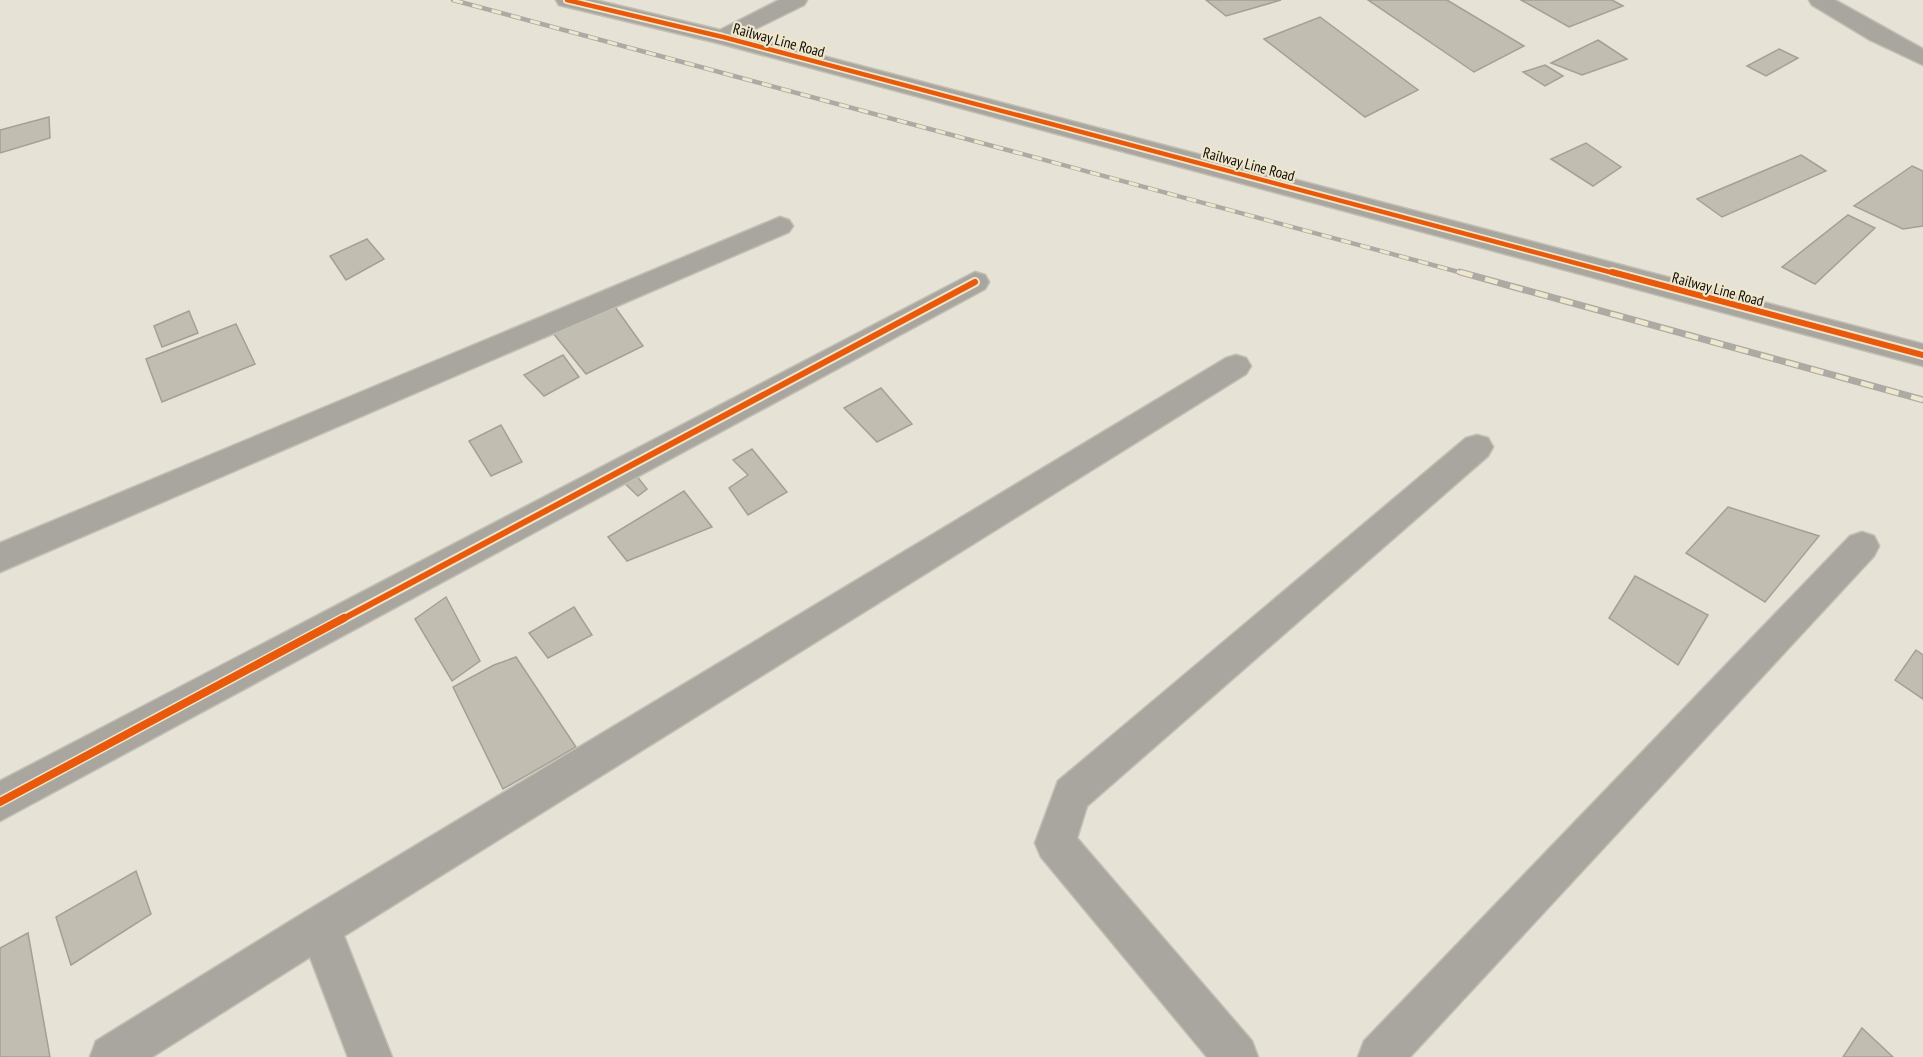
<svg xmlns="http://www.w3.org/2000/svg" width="1923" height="1057" viewBox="0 0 1923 1057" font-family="'PT Sans Narrow',sans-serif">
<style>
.building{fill:#c1bdb0;stroke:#a3a096;stroke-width:1.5}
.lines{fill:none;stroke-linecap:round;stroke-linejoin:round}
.minor-casing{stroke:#c2bfb5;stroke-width:3}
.minor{fill:#a9a69f;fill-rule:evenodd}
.rail-far1-casing{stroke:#acaaa2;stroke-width:4.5}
.rail-casing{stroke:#acaaa2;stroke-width:7}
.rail-far1{stroke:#eee6cd;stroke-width:3;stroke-dasharray:10;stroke-linecap:butt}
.rail{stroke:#eee6cd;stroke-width:4.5;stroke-dasharray:13;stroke-linecap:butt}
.cycleway-far2-casing{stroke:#eee6cd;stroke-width:8}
.cycleway-far1-casing{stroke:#eee6cd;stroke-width:10}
.cycleway-casing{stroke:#eee6cd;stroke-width:11}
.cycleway-far2{stroke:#e8590c;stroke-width:4.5}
.cycleway-far1{stroke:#e8590c;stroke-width:6}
.cycleway{stroke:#e8590c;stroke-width:8}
.labels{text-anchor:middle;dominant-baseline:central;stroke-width:4.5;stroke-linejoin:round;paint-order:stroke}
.far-street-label{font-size:15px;fill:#0f0c05;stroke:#eee6cd}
</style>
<rect width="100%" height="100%" fill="#e6e2d5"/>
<!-- building -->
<g class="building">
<path d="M 1206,0 L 1281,0 L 1226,16 Z"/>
<path d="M 1368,0 L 1447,0 L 1524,46 L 1474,72 Z"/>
<path d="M 1521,0 L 1612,0 L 1623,6 L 1569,27 Z"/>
<path d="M 1320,17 L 1418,90 L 1365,117 L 1264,39 Z"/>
<path d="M 1598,40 L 1627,59 L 1582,75 L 1551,63 Z"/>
<path d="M 1779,49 L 1798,58 L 1766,76 L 1747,66 Z"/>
<path d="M 1545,65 L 1563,76 L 1545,86 L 1523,72 Z"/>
<path d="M 49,117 L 50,138 L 0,153 L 0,130 Z"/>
<path d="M 1586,143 L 1621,167 L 1593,186 L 1551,159 Z"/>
<path d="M 1801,155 L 1826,171 L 1722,217 L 1697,199 Z"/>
<path d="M 1912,166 L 1923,171 L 1923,226 L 1903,229 L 1854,206 Z"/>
<path d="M 1848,215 L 1875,228 L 1815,284 L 1782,267 Z"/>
<path d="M 367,239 L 384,259 L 346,280 L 330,256 Z"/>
<path d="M 615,307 L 643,346 L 586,374 L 553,333 Z"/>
<path d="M 189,311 L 198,333 L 162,347 L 154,326 Z"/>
<path d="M 236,324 L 255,364 L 162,402 L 146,359 Z"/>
<path d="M 563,355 L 579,377 L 544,396 L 524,375 Z"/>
<path d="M 881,388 L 912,424 L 877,442 L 844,408 Z"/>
<path d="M 501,425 L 522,462 L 491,476 L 469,441 Z"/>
<path d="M 752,449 L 787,492 L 748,515 L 729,488 L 748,475 L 733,460 Z"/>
<path d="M 632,470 L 647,489 L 638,496 L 619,478 Z"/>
<path d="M 684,491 L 712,527 L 627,561 L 608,537 Z"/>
<path d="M 1728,507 L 1819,536 L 1765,602 L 1686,553 Z"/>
<path d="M 1635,576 L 1708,615 L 1678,665 L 1609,618 Z"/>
<path d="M 446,597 L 480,661 L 452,681 L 415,619 Z"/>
<path d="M 574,607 L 592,635 L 548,658 L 529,633 Z"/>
<path d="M 1916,650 L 1923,655 L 1923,699 L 1895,680 Z"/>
<path d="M 516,657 L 576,747 L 503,789 L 453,687 L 494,665 Z"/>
<path d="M 136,871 L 151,914 L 71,965 L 56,917 Z"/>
<path d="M 28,933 L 50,1057 L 0,1057 L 0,948 Z"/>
<path d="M 1862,1028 L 1893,1057 L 1843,1057 Z"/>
</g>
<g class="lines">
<defs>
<g id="minor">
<path d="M 556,0 L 595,0 L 720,30 L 779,0 L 807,0 L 804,5 L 743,35 L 1923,344 L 1923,366 L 718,43 L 559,5 Z"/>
<path d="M 1809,0 L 1835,0 L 1923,49 L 1923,65 L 1870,40 L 1812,5 Z"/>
<path d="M 780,217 L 789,220 L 793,226 L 789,232 L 0,572 L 0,543 Z"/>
<path d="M 975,272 L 985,275 L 989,282 L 985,289 L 0,821 L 0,781 Z"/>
<path d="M 1236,355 L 1246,358 L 1251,366 L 1246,374 L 344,936 L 392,1057 L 348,1057 L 310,957 L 152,1057 L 90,1057 L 96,1041 L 305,912 L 1226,358 Z"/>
<path d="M 1477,435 L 1488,438 L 1493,447 L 1488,456 L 1087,806 L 1077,838 L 1252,1041 L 1258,1057 L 1207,1057 L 1041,857 L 1035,843 L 1058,781 L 1466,438 Z"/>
<path d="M 1862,532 L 1874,536 L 1879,546 L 1874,556 L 1410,1057 L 1358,1057 L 1364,1041 L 1850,536 Z"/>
</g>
</defs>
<!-- minor casing -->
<use href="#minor" class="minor-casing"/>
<!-- minor -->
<use href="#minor" class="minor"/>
<defs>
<path id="rail-far1" d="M 453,0 L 1466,274"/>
<path id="rail" d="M 1460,272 L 1923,400"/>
</defs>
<!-- rail-far1 casing -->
<use href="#rail-far1" class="rail-far1-casing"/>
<!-- rail casing -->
<use href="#rail" class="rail-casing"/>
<!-- rail-far1 -->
<use href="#rail-far1" class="rail-far1"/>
<!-- rail -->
<use href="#rail" class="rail"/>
<defs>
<path id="cycleway-far2" d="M 567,0 L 723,37 L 1617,274"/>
<g id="cycleway-far1">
<path d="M 1612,272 L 1923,355"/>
<path d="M 341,620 L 975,282"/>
</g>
<path id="cycleway" d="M 0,802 L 344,618"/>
</defs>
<!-- cycleway-far2 casing -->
<use href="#cycleway-far2" class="cycleway-far2-casing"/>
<!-- cycleway-far1 casing -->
<use href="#cycleway-far1" class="cycleway-far1-casing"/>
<!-- cycleway casing -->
<use href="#cycleway" class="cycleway-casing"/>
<!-- cycleway-far2 -->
<use href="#cycleway-far2" class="cycleway-far2"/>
<!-- cycleway-far1 -->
<use href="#cycleway-far1" class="cycleway-far1"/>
<!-- cycleway -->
<use href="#cycleway" class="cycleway"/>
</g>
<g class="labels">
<!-- far-street labels -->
<g class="far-street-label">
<text transform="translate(779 40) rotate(15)">Railway Line Road</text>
<text transform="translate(1249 164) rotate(15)">Railway Line Road</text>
<text transform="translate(1718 289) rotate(15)">Railway Line Road</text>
</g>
</g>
</svg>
